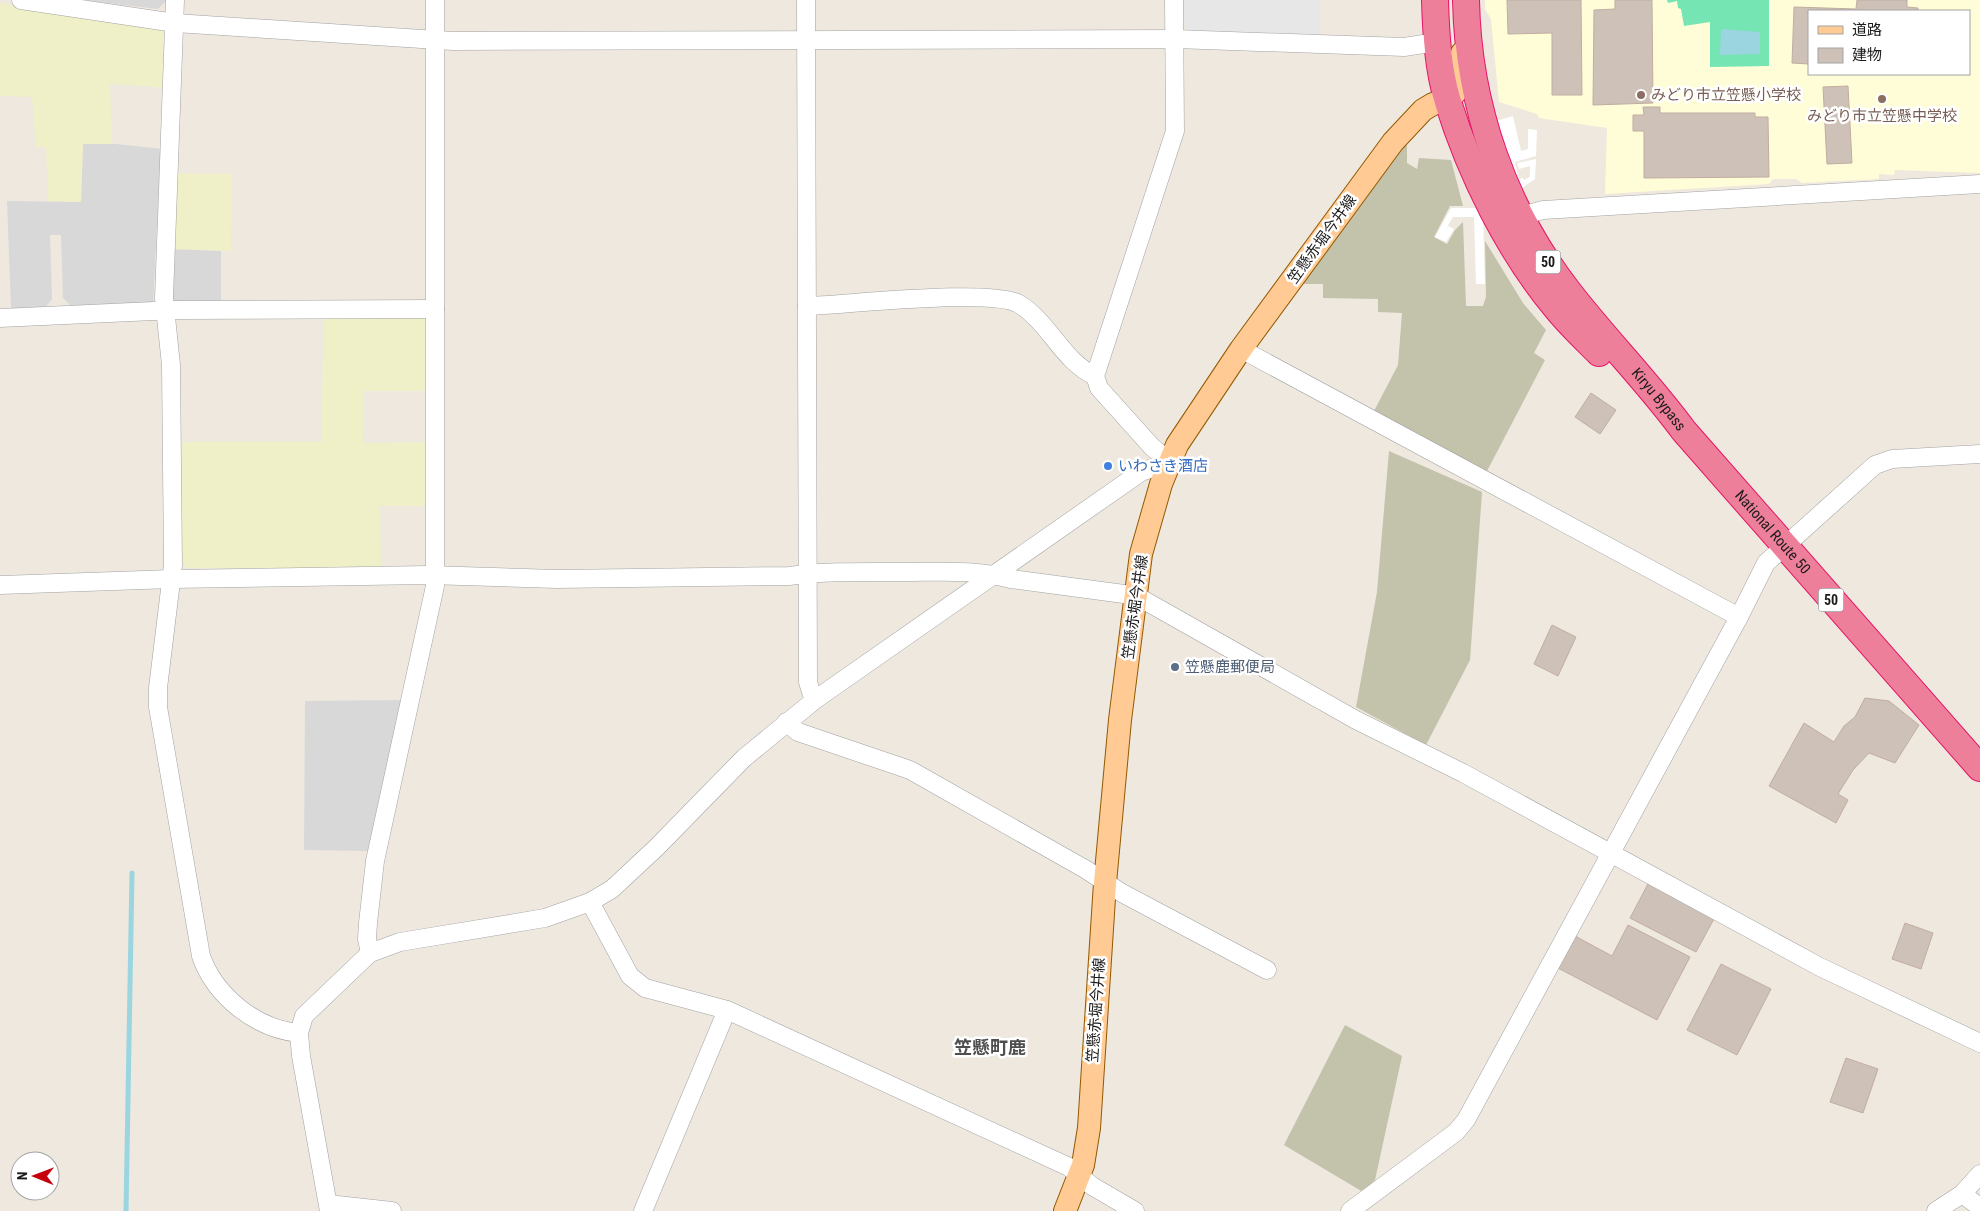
<svg xmlns="http://www.w3.org/2000/svg" width="1980" height="1211" viewBox="0 0 1980 1211" font-family="'Roboto Condensed','Noto Sans JP',sans-serif">
<style>
.residential{fill:#d9d8d8}
.education{fill:#fffdd7;fill-rule:evenodd}
.construction{fill:#c3c2aa}
.farmland{fill:#efefc8}
.pitch{fill:#75e5b3}
.parking{fill:#e7e7e7}
.water{fill:#9bd5e0}
.pier{fill:#fff}
.lines{fill:none;stroke-linecap:round;stroke-linejoin:round}
.stream{stroke:#9bd5e0;stroke-width:5}
.building{fill:#cec1b8;stroke:#c1ada1}
.minor-casing{stroke:#a2a2a2;stroke-width:19}
.major-casing{stroke:#925900;stroke-width:24}
.highway-casing{stroke:#e51467;stroke-width:28}
.minor{stroke:#fff;stroke-width:18}
.major{stroke:#ffca93;stroke-width:22}
.highway{stroke:#ee7f9a;stroke-width:26}
.education-dot{fill:#8d6e63;stroke:#fff;stroke-width:2}
.shop-dot{fill:#3f7fe0;stroke:#fff;stroke-width:2}
.service-dot{fill:#5c6f8a;stroke:#fff;stroke-width:2}
.labels{text-anchor:middle;dominant-baseline:central;stroke-width:5;stroke-linejoin:round;paint-order:stroke}
.shield{fill:#fff;stroke:#5f5f5f;stroke-width:1}
.shield-label{font-size:14px;font-weight:bold;fill:#1b1b1b}
.education-label{font-size:15px;fill:#785e54;stroke:#fff;text-anchor:start}
.street-label{font-size:15px;fill:#1b1b1b;stroke:#fff}
.shop-label{font-size:15px;fill:#366cbe;stroke:#fff;text-anchor:start}
.service-label{font-size:15px;fill:#4e5e75;stroke:#fff;text-anchor:start}
.quarter-label{font-size:18px;font-weight:bold;fill:#4e4e4e;stroke:#fff}
</style>
<rect width="100%" height="100%" fill="#eee8df"/>
<!-- residential -->
<g class="residential">
<path d="M 82,0 L 167,0 L 158,9 Z"/>
<path d="M 97,142 L 163,149 L 160,205 L 158,205 L 153,306 L 71,306 L 63,298 L 61,235 L 50,235 L 52,299 L 45,308 L 11,308 L 7,201 L 81,202 L 83,143 Z"/>
<path d="M 172,249 L 221,251 L 221,303 L 176,303 L 169,296 Z"/>
<path d="M 403,700 L 371,848 L 367,851 L 304,850 L 305,701 Z"/>
</g>
<!-- education -->
<path class="education" d="M 1485,0 L 1980,0 L 1980,173 L 1895,170 L 1894,175 L 1879,174 L 1879,179 L 1802,183 L 1796,179 L 1773,179 L 1769,184 L 1605,194 L 1607,128 L 1539,118 L 1537,114 L 1499,102 L 1491,19 L 1485,9 ZM 1809,11 L 1969,11 L 1969,74 L 1809,74 Z"/>
<!-- construction -->
<g class="construction">
<path d="M 1407,142 L 1407,163 L 1417,169 L 1419,158 L 1451,160 L 1463,206 L 1450,206 L 1434,237 L 1447,244 L 1455,230 L 1463,222 L 1466,306 L 1483,306 L 1486,297 L 1485,241 L 1523,303 L 1546,330 L 1534,353 L 1545,360 L 1486,473 L 1373,413 L 1398,365 L 1402,313 L 1378,312 L 1378,299 L 1323,298 L 1323,284 L 1300,284 Z"/>
<path d="M 1389,451 L 1482,492 L 1470,660 L 1426,745 L 1356,707 L 1377,592 Z"/>
<path d="M 1345,1025 L 1402,1056 L 1375,1180 L 1363,1192 L 1284,1145 Z"/>
</g>
<!-- farmland -->
<g class="farmland">
<path d="M 0,3 L 160,25 L 168,35 L 167,88 L 110,84 L 112,144 L 83,144 L 81,202 L 48,201 L 46,147 L 36,147 L 32,97 L 0,96 Z"/>
<path d="M 175,173 L 232,174 L 231,251 L 172,249 Z"/>
<path d="M 423,315 L 427,320 L 427,391 L 364,391 L 363,443 L 427,442 L 428,506 L 380,506 L 381,569 L 188,568 L 181,562 L 179,442 L 321,442 L 324,317 Z"/>
</g>
<!-- pitch -->
<path class="pitch" d="M 1667,0 L 1769,0 L 1769,66 L 1710,67 L 1710,22 L 1684,26 L 1681,9 L 1678,8 L 1677,1 L 1668,3 Z"/>
<!-- parking -->
<path class="parking" d="M 1182,0 L 1320,0 L 1320,36 L 1188,30 L 1183,23 Z"/>
<!-- water -->
<path class="water" d="M 1721,29 L 1760,32 L 1760,54 L 1720,55 Z"/>
<!-- pier -->
<path class="pier" d="M 1513,116 L 1521,151 L 1528,149 L 1528,129 L 1537,130 L 1536,156 L 1515,162 L 1506,126 L 1519,179 L 1523,178 L 1524,180 L 1530,177 L 1530,166 L 1519,169 L 1517,163 L 1536,159 L 1535,179 L 1483,215 L 1485,284 L 1476,284 L 1474,217 L 1453,217 L 1443,234 L 1448,226 L 1454,229 L 1446,242 L 1435,237 L 1451,208 L 1477,208 L 1496,121 Z"/>
<g class="lines">
<!-- stream -->
<path class="stream" d="M 126,1211 L 132,873"/>
</g>
<!-- building -->
<g class="building">
<path d="M 1507,0 L 1581,0 L 1582,95 L 1552,95 L 1552,33 L 1508,34 Z"/>
<path d="M 1615,0 L 1652,0 L 1653,103 L 1593,105 L 1594,10 L 1615,9 Z"/>
<path d="M 1857,0 L 1907,0 L 1907,7 L 1918,8 L 1918,11 L 1809,11 L 1809,64 L 1792,63 L 1794,7 L 1856,9 Z"/>
<path d="M 1848,86 L 1852,163 L 1827,164 L 1823,87 Z"/>
<path d="M 1643,107 L 1660,107 L 1660,113 L 1755,113 L 1755,117 L 1768,117 L 1769,177 L 1644,178 L 1644,131 L 1633,131 L 1633,115 L 1644,115 Z"/>
<path d="M 1591,393 L 1616,410 L 1600,434 L 1575,417 Z"/>
<path d="M 1552,625 L 1576,637 L 1558,676 L 1534,664 Z"/>
<path d="M 1865,698 L 1889,701 L 1919,725 L 1895,763 L 1869,753 L 1853,770 L 1838,794 L 1848,800 L 1836,823 L 1769,786 L 1804,723 L 1834,742 L 1844,726 L 1855,717 Z"/>
<path d="M 1649,882 L 1715,917 L 1696,952 L 1630,918 Z"/>
<path d="M 1905,923 L 1933,933 L 1921,969 L 1892,959 Z"/>
<path d="M 1628,925 L 1690,957 L 1657,1020 L 1558,968 L 1575,936 L 1612,956 Z"/>
<path d="M 1721,964 L 1771,989 L 1737,1055 L 1687,1030 Z"/>
<path d="M 1846,1058 L 1878,1069 L 1863,1113 L 1830,1102 Z"/>
</g>
<g class="lines">
<defs>
<g id="minor">
<path d="M 21,0 L 175,23 L 453,41 L 1175,39 L 1404,47 L 1437,42"/>
<path d="M 175,0 L 164,298 L 171,365 L 173,565 L 158,688 L 158,707 L 201,956 C 215,996 256,1029 299,1033"/>
<path d="M 806,0 L 808,682 L 811,692 L 816,699"/>
<path d="M 1520,216 L 1543,210 L 1980,184"/>
<path d="M 807,306 C 845,305 993,288 1019,304 C 1049,322 1063,362 1095,376"/>
<path d="M 0,318 L 176,310 L 435,309"/>
<path d="M 1241,349 L 1739,617"/>
<path d="M 1170,462 L 1152,447 L 1099,388 L 1095,376 L 1175,131 L 1174,0"/>
<path d="M 0,585 L 172,579 L 428,575 L 557,579 L 789,576 C 827,571 865,572 904,572 C 940,572 976,569 1011,579 L 1124,594 L 1142,599 L 1356,720 L 1463,773 L 1820,967 L 1980,1043"/>
<path d="M 786,722 L 798,732 L 910,770 L 1085,869 L 1122,893 L 1267,970"/>
<path d="M 590,902 L 630,976 L 645,988 L 727,1010 L 1069,1167 L 1092,1186 L 1135,1211"/>
<path d="M 370,953 L 367,939 L 368,923 L 375,861 L 435,586 L 435,0"/>
<path d="M 1962,1194 L 1980,1207"/>
<path d="M 328,1204 L 392,1211"/>
<path d="M 329,1211 L 301,1056 L 299,1033 L 304,1016 L 370,953 L 400,942 L 545,918 L 590,902 L 612,889 L 656,848 L 744,758 L 816,699 L 1141,472 L 1170,462"/>
<path d="M 643,1211 L 727,1010"/>
<path d="M 1350,1211 L 1456,1132 L 1466,1120 L 1739,617 L 1766,563 L 1875,465 L 1892,459 L 1980,454"/>
<path d="M 1936,1211 L 1962,1194 L 1980,1174"/>
</g>
<path id="major" d="M 1065,1211 L 1083,1165 L 1089,1128 L 1105,883 L 1120,720 L 1141,554 L 1161,484 L 1177,445 L 1241,349 L 1393,142 L 1423,110 L 1433,104 L 1447,100 L 1455,93 L 1462,81 L 1462,53"/>
<g id="highway">
<path d="M 1435,0 C 1436,34 1438,69 1448,102 C 1470,173 1509,252 1557,309 C 1570,325 1585,339 1599,353"/>
<path id="s1" d="M 1466,0 C 1468,106 1504,208 1568,291 C 1605,339 1648,382 1684,431 L 1980,768"/>
</g>
</defs>
<!-- minor casing -->
<use href="#minor" class="minor-casing"/>
<!-- major casing -->
<use href="#major" class="major-casing"/>
<!-- highway casing -->
<use href="#highway" class="highway-casing"/>
<!-- minor -->
<use href="#minor" class="minor"/>
<!-- major -->
<use href="#major" class="major"/>
<!-- highway -->
<use href="#highway" class="highway"/>
</g>
<!-- markers -->
<g class="education-dot">
<circle cx="1641" cy="95" r="5"/>
<circle cx="1882" cy="99" r="5"/>
</g>
<circle class="shop-dot" cx="1108" cy="466" r="5"/>
<circle class="service-dot" cx="1175" cy="667" r="5"/>
<g class="labels">
<!-- shield labels -->
<g class="shield">
<rect x="1535.5" y="250.5" width="25" height="23" rx="4"/>
<rect x="1818.5" y="588.5" width="25" height="23" rx="4"/>
</g>
<g class="shield-label">
<text x="1548" y="262">50</text>
<text x="1831" y="600">50</text>
</g>
<!-- education labels -->
<g class="education-label">
<text x="1651" y="95">みどり市立笠懸小学校</text>
<text x="1882" y="116" text-anchor="middle">みどり市立笠懸中学校</text>
</g>
<!-- street labels -->
<g class="street-label">
<text transform="translate(1322 239) rotate(-54)">笠懸赤堀今井線</text>
<text stroke="none"><textPath href="#s1" startOffset="455">Kiryu Bypass</textPath></text>
<text stroke="none"><textPath href="#s1" startOffset="630">National Route 50</textPath></text>
<text transform="translate(1135 607) rotate(-82)">笠懸赤堀今井線</text>
<text transform="translate(1096 1010) rotate(-86)">笠懸赤堀今井線</text>
</g>
<!-- shop labels -->
<g class="shop-label">
<text x="1118" y="466">いわさき酒店</text>
</g>
<!-- service labels -->
<g class="service-label">
<text x="1185" y="667">笠懸鹿郵便局</text>
</g>
<!-- quarter labels -->
<g class="quarter-label">
<text x="990" y="1047">笠懸町鹿</text>
</g>
</g>
<!-- legend -->
<rect x="1808" y="10" width="162" height="65" fill="#ffffff" stroke="#a4a4a4"/>
<rect x="1818" y="26" width="25" height="8" fill="#ffca93" stroke="#a4a4a4"/>
<text x="1852" y="35" font-size="15" fill="#1b1b1b">道路</text>
<rect x="1818" y="48" width="25" height="15" fill="#cec1b8" stroke="#a4a4a4"/>
<text x="1852" y="60" font-size="15" fill="#1b1b1b">建物</text>
<!-- north arrow -->
<g transform="translate(35 1176) rotate(271)"><circle r="24" fill="#ffffff" stroke="#a4a4a4"/>
<path d="M0-4L9 19L0 12L-9 19Z" fill="#c6000b"/>
<text y="-8" font-size="14" font-weight="bold" text-anchor="middle" fill="#1b1b1b">N</text>
</g>
</svg>
